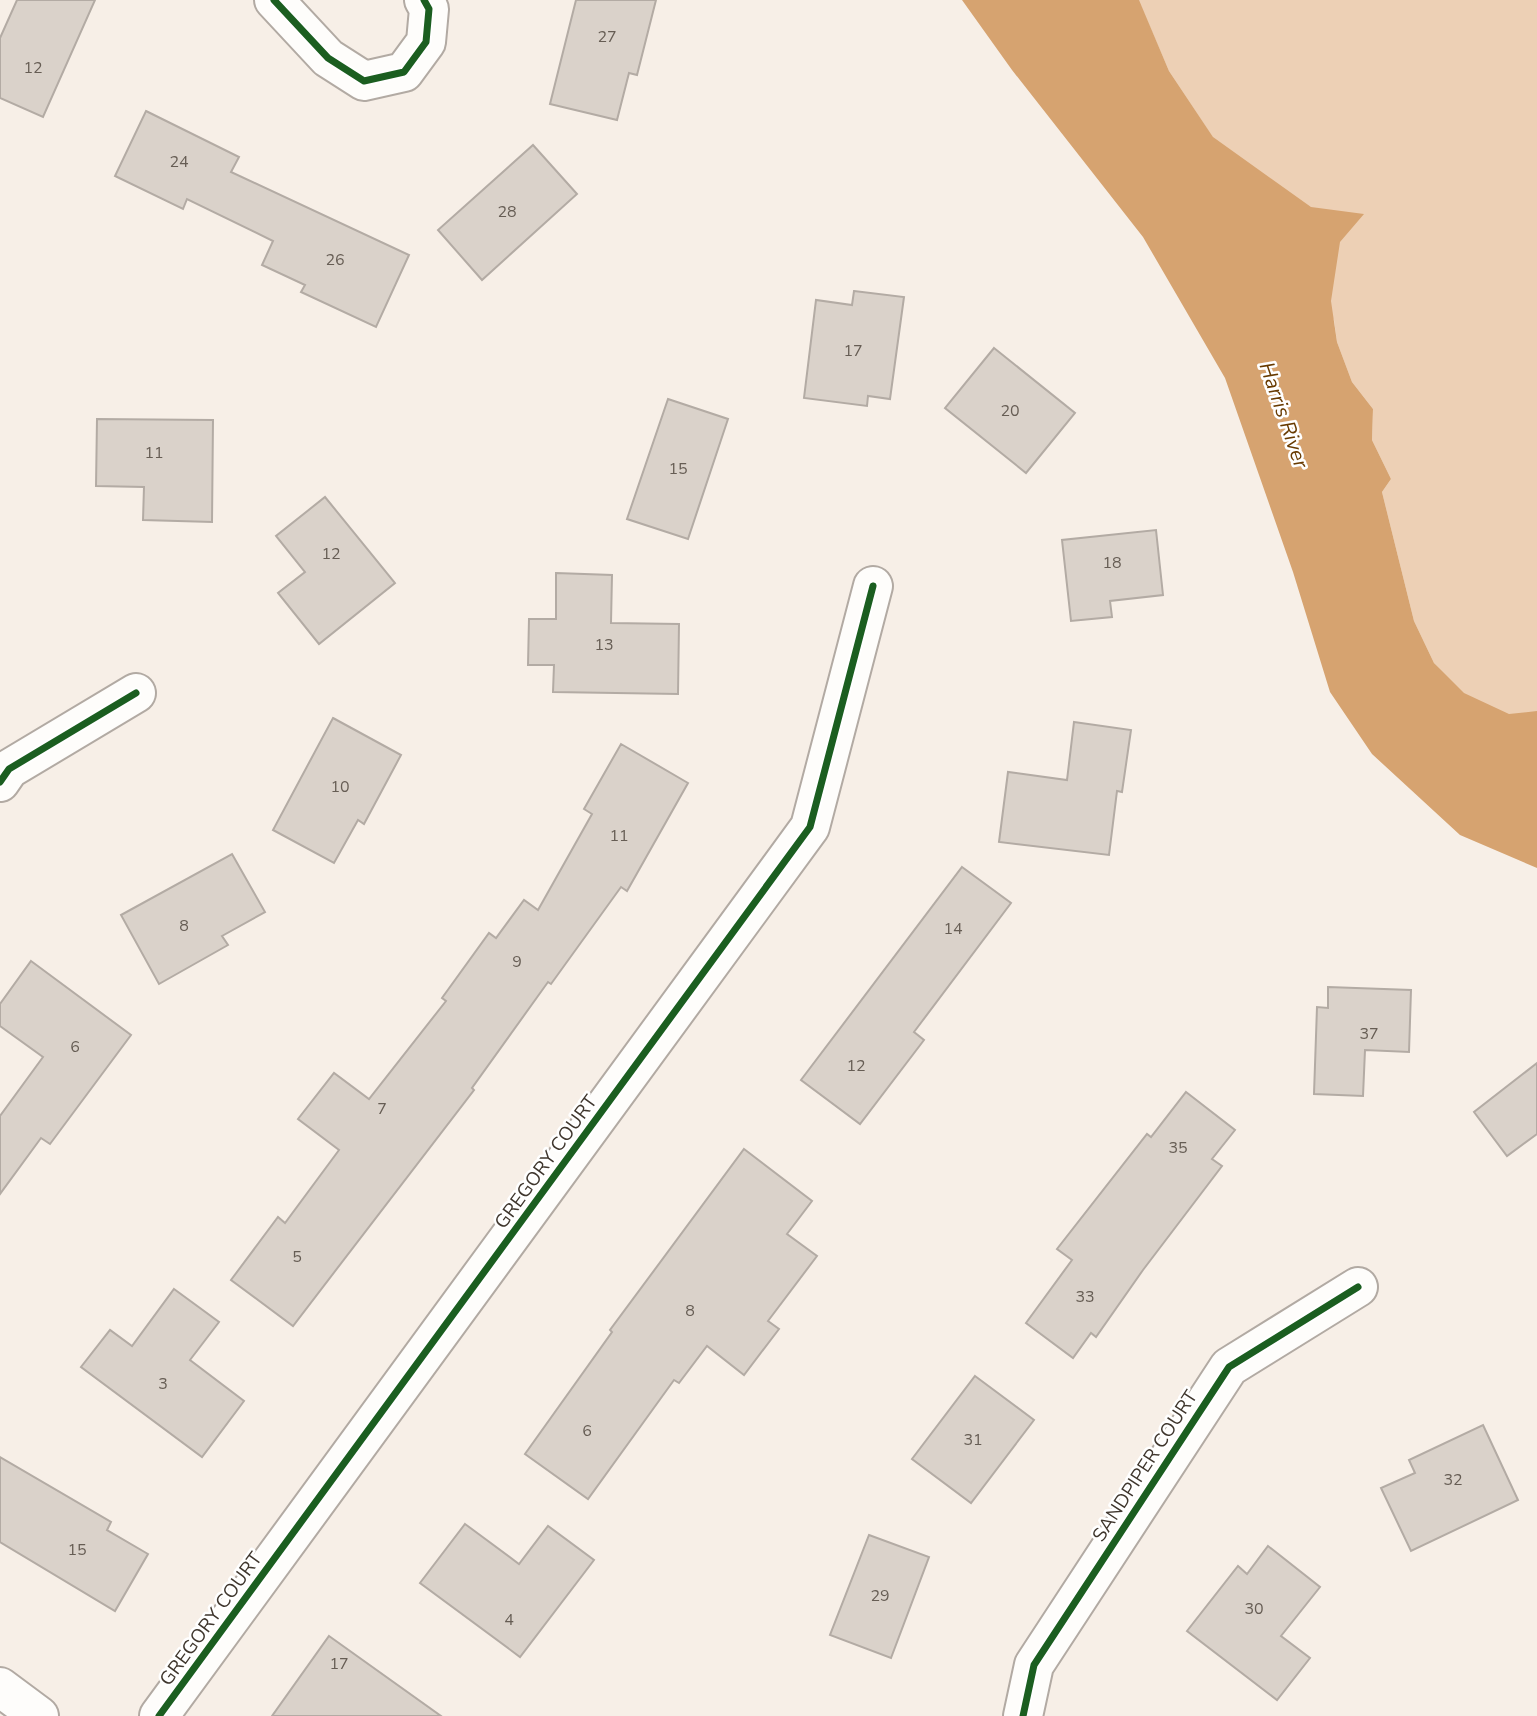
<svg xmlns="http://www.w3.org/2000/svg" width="1537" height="1716" viewBox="0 0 1537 1716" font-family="'Nunito Sans',sans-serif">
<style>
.green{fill:#edd0b5}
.water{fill:#d6a370}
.building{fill:#dad2ca;stroke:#b3aba4;stroke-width:2}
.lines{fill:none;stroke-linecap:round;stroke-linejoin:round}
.minor-casing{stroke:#b2aaa3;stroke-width:42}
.minor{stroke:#fefdfb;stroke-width:38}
.cycleway-casing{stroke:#fff;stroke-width:11}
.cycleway{stroke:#1b5e20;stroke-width:7}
.labels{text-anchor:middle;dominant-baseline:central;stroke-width:5;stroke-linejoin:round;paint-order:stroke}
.number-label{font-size:16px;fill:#665d54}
.street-label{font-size:19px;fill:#3f362d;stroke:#fff}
.water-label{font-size:21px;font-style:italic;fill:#683a00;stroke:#fff}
</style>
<rect width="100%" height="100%" fill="#f7efe7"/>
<!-- green -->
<path class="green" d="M 1134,0 L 1537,0 L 1537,768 L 1520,758 L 1434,663 L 1414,621 L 1382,492 L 1391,479 L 1372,440 L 1373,409 L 1352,382 L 1337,342 L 1334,320 L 1169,71 L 1141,6 Z"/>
<!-- water -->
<path class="water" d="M 962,0 L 1139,0 L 1169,71 L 1213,137 L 1311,207 L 1364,214 L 1340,242 L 1331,301 L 1337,342 L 1352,382 L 1373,409 L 1372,440 L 1391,479 L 1382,492 L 1414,621 L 1434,663 L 1464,693 L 1509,714 L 1537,711 L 1537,868 L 1460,835 L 1372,754 L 1330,692 L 1293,572 L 1225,378 L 1143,237 L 1012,70 Z"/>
<!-- building -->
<g class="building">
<path d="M 17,0 L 95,0 L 43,117 L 0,98 L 0,38 Z"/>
<path d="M 576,0 L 656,0 L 637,75 L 629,73 L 617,120 L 550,104 Z"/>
<path d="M 146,111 L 239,157 L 231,172 L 409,255 L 376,327 L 301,292 L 305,285 L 262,265 L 273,241 L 187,199 L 183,209 L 115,176 Z"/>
<path d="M 533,145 L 577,194 L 482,280 L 438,230 Z"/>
<path d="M 854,291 L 904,297 L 890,399 L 868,396 L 867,406 L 804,398 L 816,300 L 852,305 Z"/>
<path d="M 994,348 L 1075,413 L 1026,473 L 945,408 Z"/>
<path d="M 668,399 L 728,419 L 688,539 L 627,519 Z"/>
<path d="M 97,419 L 213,420 L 212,522 L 143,520 L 144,487 L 96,486 Z"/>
<path d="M 325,497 L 395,583 L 319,644 L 278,593 L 305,572 L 276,536 Z"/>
<path d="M 1156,530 L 1163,595 L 1110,601 L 1112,617 L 1071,621 L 1062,540 Z"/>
<path d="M 556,573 L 612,575 L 611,623 L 679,624 L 678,694 L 553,692 L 554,665 L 528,665 L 529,619 L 556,619 Z"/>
<path d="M 333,718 L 401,755 L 364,824 L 358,820 L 334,863 L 273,830 Z"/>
<path d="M 1074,722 L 1131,730 L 1122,792 L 1117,791 L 1109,855 L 999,842 L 1008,772 L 1067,780 Z"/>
<path d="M 621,744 L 688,783 L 627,891 L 621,887 L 551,984 L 548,982 L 472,1088 L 474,1090 L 293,1326 L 231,1280 L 278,1217 L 285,1223 L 339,1150 L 298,1119 L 334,1073 L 369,1099 L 446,1001 L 442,998 L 489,933 L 496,938 L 524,900 L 538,910 L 592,814 L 584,809 Z"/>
<path d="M 232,854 L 265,912 L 222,936 L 228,945 L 159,984 L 121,915 Z"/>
<path d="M 962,867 L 1011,903 L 914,1032 L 924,1040 L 860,1124 L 801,1080 Z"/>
<path d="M 31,961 L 131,1035 L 50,1144 L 41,1138 L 0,1194 L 0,1116 L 43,1057 L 0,1026 L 0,1004 Z"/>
<path d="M 1328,987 L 1411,990 L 1409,1052 L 1365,1050 L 1363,1096 L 1314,1094 L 1317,1007 L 1328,1008 Z"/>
<path d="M 1537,1063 L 1537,1134 L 1507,1156 L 1474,1112 Z"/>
<path d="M 1186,1092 L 1235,1130 L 1212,1159 L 1222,1166 L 1143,1270 L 1096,1337 L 1091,1333 L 1073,1358 L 1026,1323 L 1072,1260 L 1057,1249 L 1147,1134 L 1151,1137 Z"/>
<path d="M 744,1149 L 812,1201 L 787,1234 L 817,1256 L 768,1321 L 779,1329 L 744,1375 L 707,1346 L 679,1383 L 674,1380 L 588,1499 L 525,1454 L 612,1332 L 610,1330 Z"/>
<path d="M 174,1289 L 219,1322 L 190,1360 L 244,1401 L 202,1457 L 81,1367 L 110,1330 L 132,1346 Z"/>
<path d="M 975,1376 L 1034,1420 L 971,1503 L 912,1459 Z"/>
<path d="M 1483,1425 L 1518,1500 L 1411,1551 L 1381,1488 L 1415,1473 L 1409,1460 Z"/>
<path d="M 0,1457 L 111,1522 L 107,1530 L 148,1554 L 115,1611 L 0,1542 Z"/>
<path d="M 465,1524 L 519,1564 L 548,1526 L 594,1560 L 520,1657 L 420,1583 Z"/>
<path d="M 869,1535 L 929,1557 L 891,1658 L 830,1635 Z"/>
<path d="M 1268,1546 L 1320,1587 L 1281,1636 L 1310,1658 L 1277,1700 L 1187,1631 L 1238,1566 L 1247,1574 Z"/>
<path d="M 329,1636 L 441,1716 L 272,1716 Z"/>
</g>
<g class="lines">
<defs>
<g id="minor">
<path d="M 274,0 L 328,58 L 364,81 L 404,72 L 426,42 L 429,9 L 424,0"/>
<path d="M 0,782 L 9,769 L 136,693"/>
<path d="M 0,1687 L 39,1716"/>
<path d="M 159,1716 L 810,827 L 873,586"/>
<path d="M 1023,1716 L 1034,1665 L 1229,1367 L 1358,1287"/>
</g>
</defs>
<!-- minor casing -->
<use href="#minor" class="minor-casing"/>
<!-- minor -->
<use href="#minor" class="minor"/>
<defs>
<g id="cycleway">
<path d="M 274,0 L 328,58 L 364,81 L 404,72 L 426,42 L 429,9 L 424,0"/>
<path d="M 0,782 L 9,769 L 136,693"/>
<path d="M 159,1716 L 810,827 L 873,586"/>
<path d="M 1023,1716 L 1034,1665 L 1229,1367 L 1358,1287"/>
</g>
</defs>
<!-- cycleway casing -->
<use href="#cycleway" class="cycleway-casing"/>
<!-- cycleway -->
<use href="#cycleway" class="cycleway"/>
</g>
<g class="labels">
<!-- number labels -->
<g class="number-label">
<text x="607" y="37">27</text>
<text x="33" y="68">12</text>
<text x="179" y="162">24</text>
<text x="507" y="212">28</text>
<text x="335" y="260">26</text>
<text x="853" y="351">17</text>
<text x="1010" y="411">20</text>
<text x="154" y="453">11</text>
<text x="678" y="469">15</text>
<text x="331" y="554">12</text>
<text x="1112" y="563">18</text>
<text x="604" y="645">13</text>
<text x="340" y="787">10</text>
<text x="619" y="836">11</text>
<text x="184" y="926">8</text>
<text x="953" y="929">14</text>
<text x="517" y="962">9</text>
<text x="1369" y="1034">37</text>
<text x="75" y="1047">6</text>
<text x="856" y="1066">12</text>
<text x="382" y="1109">7</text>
<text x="1178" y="1148">35</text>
<text x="297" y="1257">5</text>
<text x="1085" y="1297">33</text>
<text x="690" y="1311">8</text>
<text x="163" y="1384">3</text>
<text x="587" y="1431">6</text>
<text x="973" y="1440">31</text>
<text x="1453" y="1480">32</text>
<text x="77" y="1550">15</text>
<text x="880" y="1596">29</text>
<text x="1254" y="1609">30</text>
<text x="509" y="1620">4</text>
<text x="339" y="1664">17</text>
</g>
<!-- street labels -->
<g class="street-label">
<text transform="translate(546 1162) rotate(-54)">GREGORY COURT</text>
<text transform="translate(1145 1466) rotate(-57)">SANDPIPER COURT</text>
<text transform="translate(211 1619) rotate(-54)">GREGORY COURT</text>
</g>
<!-- water labels -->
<g class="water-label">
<text transform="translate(1284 415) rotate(71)">Harris River</text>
</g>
</g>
</svg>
